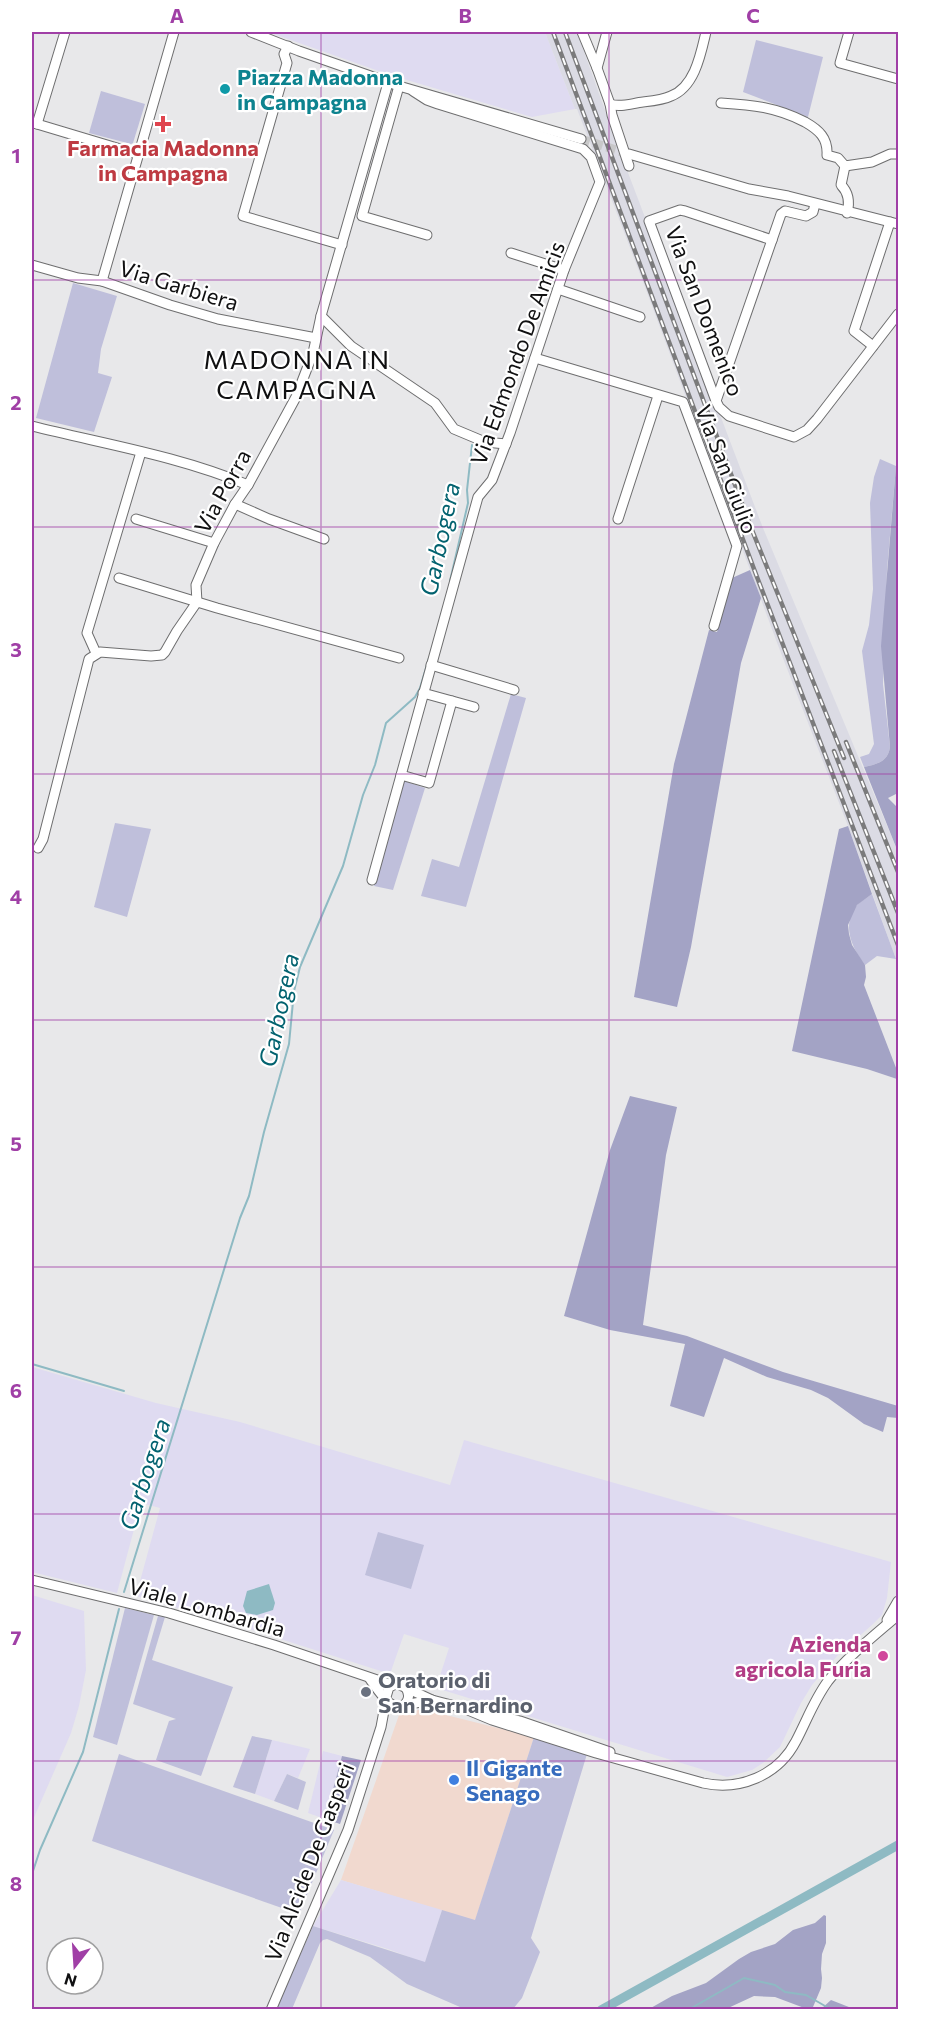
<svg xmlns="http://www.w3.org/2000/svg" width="930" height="2041" viewBox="0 0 930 2041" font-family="Commissioner,sans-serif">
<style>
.commercial{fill:#f1d9cf}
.industrial{fill:#dfdbf1}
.built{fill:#dbdbe4}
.green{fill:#bfbfdb}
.forest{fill:#a3a3c5}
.water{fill:#8ebac3}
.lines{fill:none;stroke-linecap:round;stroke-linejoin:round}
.stream{stroke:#8ebac3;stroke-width:2}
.canal{stroke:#8ebac3;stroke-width:9}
.minor-tunnel{stroke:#c8c8c9;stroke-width:9;stroke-dasharray:9 4.5;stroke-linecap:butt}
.minor-casing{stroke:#6e6e6f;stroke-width:11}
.minor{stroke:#fff;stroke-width:9}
.rail-casing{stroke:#7b7b7c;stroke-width:4.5}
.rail{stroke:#fff;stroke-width:2;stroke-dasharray:7;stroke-linecap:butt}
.grid{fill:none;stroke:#a03fa6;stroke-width:1.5;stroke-opacity:0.55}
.culture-dot{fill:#0f9aa8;stroke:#fff;stroke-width:2}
.health-dot{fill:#e0444e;stroke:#fff;stroke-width:2}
.hotel-dot{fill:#d1479c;stroke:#fff;stroke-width:2}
.worship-dot{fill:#6b7280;stroke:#fff;stroke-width:2}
.shop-dot{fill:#3f7fe0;stroke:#fff;stroke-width:2}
.labels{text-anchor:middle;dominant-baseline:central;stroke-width:4.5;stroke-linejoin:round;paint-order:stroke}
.culture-label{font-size:22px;font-weight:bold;fill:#0d838f;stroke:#fff;text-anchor:start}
.health-label{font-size:22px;font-weight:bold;fill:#be3a42;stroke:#fff}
.street-label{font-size:22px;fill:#101011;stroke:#fff}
.hotel-label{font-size:22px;font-weight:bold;fill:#b23c85;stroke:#fff;text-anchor:end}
.worship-label{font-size:22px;font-weight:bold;fill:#5b616d;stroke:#fff;text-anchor:start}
.shop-label{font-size:22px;font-weight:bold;fill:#366cbe;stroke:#fff;text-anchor:start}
.water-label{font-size:24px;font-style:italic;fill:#02626f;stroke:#fff}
.quarter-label{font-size:26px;letter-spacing:1.5px;fill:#101011;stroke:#fff}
.neatline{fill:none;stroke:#a03fa6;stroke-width:2}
.grid-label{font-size:20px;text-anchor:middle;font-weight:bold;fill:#a03fa6}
</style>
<rect width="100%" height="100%" fill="#e8e8ea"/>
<!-- commercial -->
<path class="commercial" d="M 422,1709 L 534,1737 L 475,1921 L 341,1880 L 399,1715 Z"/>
<!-- industrial -->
<g class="industrial">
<path d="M 268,32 L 545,32 L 575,109 L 532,117 L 390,75 Z"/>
<path d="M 32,1367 L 156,1403 L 240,1422 L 450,1485 L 464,1440 L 891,1562 L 887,1598 L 882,1615 L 873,1624 L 837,1656 L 812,1685 L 801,1703 L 780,1747 L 763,1763 L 752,1770 L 727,1777 L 436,1688 L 449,1648 L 404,1634 L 390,1674 L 231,1623 L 136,1596 L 160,1508 L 141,1503 L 117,1593 L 32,1572 Z"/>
<path d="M 32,1595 L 84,1611 L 86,1670 L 79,1706 L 71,1733 L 32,1822 Z"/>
<path d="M 272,1740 L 310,1749 L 298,1778 L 287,1774 L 274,1801 L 255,1794 Z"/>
<path d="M 323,1751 L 342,1756 L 325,1819 L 308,1813 Z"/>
<path d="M 341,1880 L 442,1910 L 425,1963 L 388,1949 L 313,1926 Z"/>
</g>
<!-- built -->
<path class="built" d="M 545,32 L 577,32 L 616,141 L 763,528 L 898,852 L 898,965 L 848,826 L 779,648 L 645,287 L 577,109 L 575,109 Z"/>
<!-- green -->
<g class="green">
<path d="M 756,40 L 823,57 L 808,117 L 743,92 Z"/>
<path d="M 101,91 L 145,104 L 133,143 L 131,144 L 89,133 Z"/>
<path d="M 73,283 L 117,296 L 101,349 L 98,373 L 112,377 L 94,432 L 36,418 Z"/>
<path d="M 880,459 L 896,466 L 887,570 L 883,684 L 890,747 C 888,762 877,764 864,767 L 860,757 L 869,754 L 874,744 L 862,651 L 869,625 L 873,589 L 870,503 L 874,477 Z"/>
<path d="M 511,694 L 526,698 L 466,907 L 421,896 L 432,859 L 459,867 Z"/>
<path d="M 404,781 L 425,788 L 393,890 L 374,886 Z"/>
<path d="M 115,823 L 151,829 L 127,917 L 94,907 Z"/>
<path d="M 872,894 L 896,959 L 877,956 L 865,965 C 852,948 841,925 857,905 C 861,901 868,897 872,894 Z"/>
<path d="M 378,1532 L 424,1545 L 411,1589 L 365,1575 Z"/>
<path d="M 125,1608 L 154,1615 L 117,1745 L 93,1737 Z"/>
<path d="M 158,1616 L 165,1617 L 152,1660 L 233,1687 L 201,1776 L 156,1760 L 169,1721 L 176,1719 L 133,1704 Z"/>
<path d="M 252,1736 L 272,1740 L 255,1794 L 233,1787 Z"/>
<path d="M 534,1737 L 587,1754 L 531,1938 L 540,1952 L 522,1998 L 513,2009 L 468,2010 L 460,2007 L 407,1984 L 370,1957 L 327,1939 L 323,1940 L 320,1943 L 292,2009 L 276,2010 L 313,1926 L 425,1962 L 442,1910 L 475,1920 Z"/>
<path d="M 119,1754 L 334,1830 L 299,1914 L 92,1841 Z"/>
<path d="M 287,1774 L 306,1782 L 298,1810 L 274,1801 Z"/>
</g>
<!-- forest -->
<g class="forest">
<path d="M 896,466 L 898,467 L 898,793 L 888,798 L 898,808 L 898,852 L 864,767 C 877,764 888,762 890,747 L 881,646 Z"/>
<path d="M 750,570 L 761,598 L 741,663 L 691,947 L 677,1007 L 634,997 L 674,764 L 709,630 L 717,632 L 732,578 Z"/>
<path d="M 848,826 L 872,894 L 857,905 L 848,925 L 849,934 L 852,945 L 865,965 L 866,977 L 864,985 L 898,1073 L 897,1079 L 867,1069 L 792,1051 L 839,829 Z"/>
<path d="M 630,1096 L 677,1107 L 666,1155 L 643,1325 L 687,1336 L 783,1372 L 898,1406 L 898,1418 L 887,1417 L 883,1432 L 864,1424 L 828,1398 L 811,1390 L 767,1377 L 724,1358 L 704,1417 L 670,1406 L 685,1344 L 610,1330 L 564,1316 L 610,1150 Z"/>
<path d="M 342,1756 L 361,1760 L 340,1824 L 325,1819 Z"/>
<path d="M 824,1915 L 826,1916 L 826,1943 L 822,1954 L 821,1969 L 822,1978 L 821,1988 L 813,2007 L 807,2009 L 775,1997 L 754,1996 L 726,2009 L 649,2009 L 672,1996 L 706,1983 L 739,1959 L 751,1952 L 775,1944 L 793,1930 L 815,1923 Z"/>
<path d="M 831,2000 L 854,2009 L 821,2009 Z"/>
</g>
<!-- water -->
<path class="water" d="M 269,1584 L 275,1603 L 273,1610 L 257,1615 L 246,1613 L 243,1606 L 247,1591 Z"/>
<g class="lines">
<!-- stream -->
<g class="stream">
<path d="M 450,581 L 468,503 L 467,490 L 472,445"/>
<path d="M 32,1364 L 124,1391"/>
<path d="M 124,1592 L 240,1218 L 249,1196 L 264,1132 L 289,1044 L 294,991 L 300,967 L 343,866 L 363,795 L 375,765 L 386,723 L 415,697 L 420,688 L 429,658"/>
<path d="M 32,1874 L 40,1850 L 83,1752 L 119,1609"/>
<path d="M 688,2010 L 744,1978 L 775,1985 L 785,1992 L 806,1995 L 832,2010"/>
</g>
<!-- canal -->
<path class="canal" d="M 601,2010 L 898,1845"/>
<!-- minor-tunnel -->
<path class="minor-tunnel" d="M 581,139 L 629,154"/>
<defs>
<g id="minor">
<path d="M 251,32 L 299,51 L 399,86 L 581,139"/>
<path d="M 582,32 L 597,68"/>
<path d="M 607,32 L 597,68 L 610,104 L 612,115 L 629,166"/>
<path d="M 849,32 L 840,63 L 898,79"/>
<path d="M 288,46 L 284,54 L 287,63 L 243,216 L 342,245"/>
<path d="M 399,86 L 362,216 L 427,235"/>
<path d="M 721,103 C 753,105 776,107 805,122 C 819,130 828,138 827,155 L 838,158 L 845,166 L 872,162 L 890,154 L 898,154"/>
<path d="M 610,104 C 620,108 633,103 643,102 C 652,101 663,100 671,96 C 695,87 701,53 706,32"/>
<path d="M 32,122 L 37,124 L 65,32"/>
<path d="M 37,124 L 137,154"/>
<path d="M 629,154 L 749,189 L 788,196 L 898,224"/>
<path d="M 845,166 L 841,185 C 849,193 850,202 847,213"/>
<path d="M 772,240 L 685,211 L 680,210 L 649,221 L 716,401 L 719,407 L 729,416 L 794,437 L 807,430 L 817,419 L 898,314"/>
<path d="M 511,253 L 564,270"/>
<path d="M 32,265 L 78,278 L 102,281 L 170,305 L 218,319 L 316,338"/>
<path d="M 102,281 L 174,32"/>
<path d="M 558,289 L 640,317"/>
<path d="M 321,316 L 351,346 L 435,403 L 454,429 L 485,442 L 506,444"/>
<path d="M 873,346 L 854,331 L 890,222"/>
<path d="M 535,358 L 683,402 L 737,546 L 714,626"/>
<path d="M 716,401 L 781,214 L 785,211 L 806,216 L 813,212 L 815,204"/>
<path d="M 32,426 C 104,444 179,456 248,485"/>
<path d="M 235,504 L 269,519 L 324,539"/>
<path d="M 136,519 L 214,543"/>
<path d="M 618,519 L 658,396"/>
<path d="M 119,578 L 217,608 L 399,658"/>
<path d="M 96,653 L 87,633 L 141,452"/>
<path d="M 431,665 L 514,690"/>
<path d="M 423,693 L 474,707"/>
<path d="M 401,775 L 429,783 L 452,701"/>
<path d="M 38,848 L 43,839 L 89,659 L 100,652 L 151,656 L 162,655 L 165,652 L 177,631 L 197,602 L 196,585 L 214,543 L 235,504 L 248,485 L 296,397 L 313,353 L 321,316 L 388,83"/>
<path d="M 372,880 L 478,497 L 492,480 L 510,433 L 564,270 L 600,182 L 591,157 L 583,149 L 438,104 L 427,100 L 413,91"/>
<path d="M 32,1580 L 169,1613 L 274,1645 L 392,1685"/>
<path d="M 887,1620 L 898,1601"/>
<path d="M 370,1679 C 377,1688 394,1718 406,1703 C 410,1698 409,1693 406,1688"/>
<path d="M 386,1697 L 389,1687 L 396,1684 L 400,1685 L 432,1700 L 463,1708 L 492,1720 L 596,1753 L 703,1783 C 739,1791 778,1776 796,1741 C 807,1720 814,1700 828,1681 C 848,1656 875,1635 898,1615"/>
<path d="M 404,1705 L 432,1700"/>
<path d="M 480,1711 L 520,1721 L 610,1752"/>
<path d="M 271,2010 L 348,1830 L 381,1727 L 386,1700"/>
</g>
</defs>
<!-- minor casing -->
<use href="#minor" class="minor-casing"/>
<!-- minor -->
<use href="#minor" class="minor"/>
<defs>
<g id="rail">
<path d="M 553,32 L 757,577 L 898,945"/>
<path d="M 565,32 L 752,530 L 844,758"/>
<path d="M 846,742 L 898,872"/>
<path d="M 834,751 L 898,913"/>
</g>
</defs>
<!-- rail casing -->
<use href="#rail" class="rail-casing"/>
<!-- rail -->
<use href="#rail" class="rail"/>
</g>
<!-- grid -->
<path class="grid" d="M 321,32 L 321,2010M 609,32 L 609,2010M 32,280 L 898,280M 32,527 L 898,527M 32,774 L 898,774M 32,1020 L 898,1020M 32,1267 L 898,1267M 32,1514 L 898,1514M 32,1761 L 898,1761"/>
<!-- markers -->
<circle class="culture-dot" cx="225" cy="89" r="6"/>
<path class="health-dot" d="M160 115h6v6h6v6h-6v6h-6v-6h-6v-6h6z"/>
<circle class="hotel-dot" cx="883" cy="1656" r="6"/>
<circle class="worship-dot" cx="366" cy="1692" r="6"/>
<circle class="shop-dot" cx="454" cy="1780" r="6"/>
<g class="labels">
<!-- culture labels -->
<g class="culture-label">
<text x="237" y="76">Piazza Madonna<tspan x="237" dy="25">in Campagna</tspan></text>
</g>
<!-- health labels -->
<g class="health-label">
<text x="163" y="147">Farmacia Madonna<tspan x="163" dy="25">in Campagna</tspan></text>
</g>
<!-- street labels -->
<g class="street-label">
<text transform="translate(179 285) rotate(17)">Via Garbiera</text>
<text transform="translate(705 311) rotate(69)">Via San Domenico</text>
<text transform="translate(517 353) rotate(-70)">Via Edmondo De Amicis</text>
<text transform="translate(727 469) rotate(69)">Via San Giulio</text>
<text transform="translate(222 491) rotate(-61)">Via Porra</text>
<text transform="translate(207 1607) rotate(16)">Viale Lombardia</text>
<text transform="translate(309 1862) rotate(-69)">Via Alcide De Gasperi</text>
</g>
<!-- hotel labels -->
<g class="hotel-label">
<text x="871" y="1643">Azienda<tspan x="871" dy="25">agricola Furia</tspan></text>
</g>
<!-- worship labels -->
<g class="worship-label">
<text x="378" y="1679">Oratorio di<tspan x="378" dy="25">San Bernardino</tspan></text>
</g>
<!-- shop labels -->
<g class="shop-label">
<text x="466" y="1767">Il Gigante<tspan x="466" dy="25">Senago</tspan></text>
</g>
<!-- water labels -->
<g class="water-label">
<text transform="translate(439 539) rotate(-78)">Garbogera</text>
<text transform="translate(278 1010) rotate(-78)">Garbogera</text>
<text transform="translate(144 1474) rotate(-72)">Garbogera</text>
</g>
<!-- quarter labels -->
<g class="quarter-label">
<text x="297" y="358">MADONNA IN<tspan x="297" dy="30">CAMPAGNA</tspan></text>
</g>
</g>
<!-- border -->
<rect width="930" height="2041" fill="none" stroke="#ffffff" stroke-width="66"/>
<!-- north arrow -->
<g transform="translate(75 1966) rotate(197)"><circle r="28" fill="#ffffff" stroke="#9f9fa0" stroke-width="1.5"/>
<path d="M0-4.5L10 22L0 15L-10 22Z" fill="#a03fa6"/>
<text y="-9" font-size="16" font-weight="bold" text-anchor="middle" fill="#101011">N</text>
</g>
<rect x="33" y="33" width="864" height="1975" class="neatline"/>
<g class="grid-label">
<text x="177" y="23">A</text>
<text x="465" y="23">B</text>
<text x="753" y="23">C</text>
<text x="16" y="163">1</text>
<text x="16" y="410">2</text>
<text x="16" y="657">3</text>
<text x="16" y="904">4</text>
<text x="16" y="1151">5</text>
<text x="16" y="1398">6</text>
<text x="16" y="1645">7</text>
<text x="16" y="1891">8</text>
</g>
</svg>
